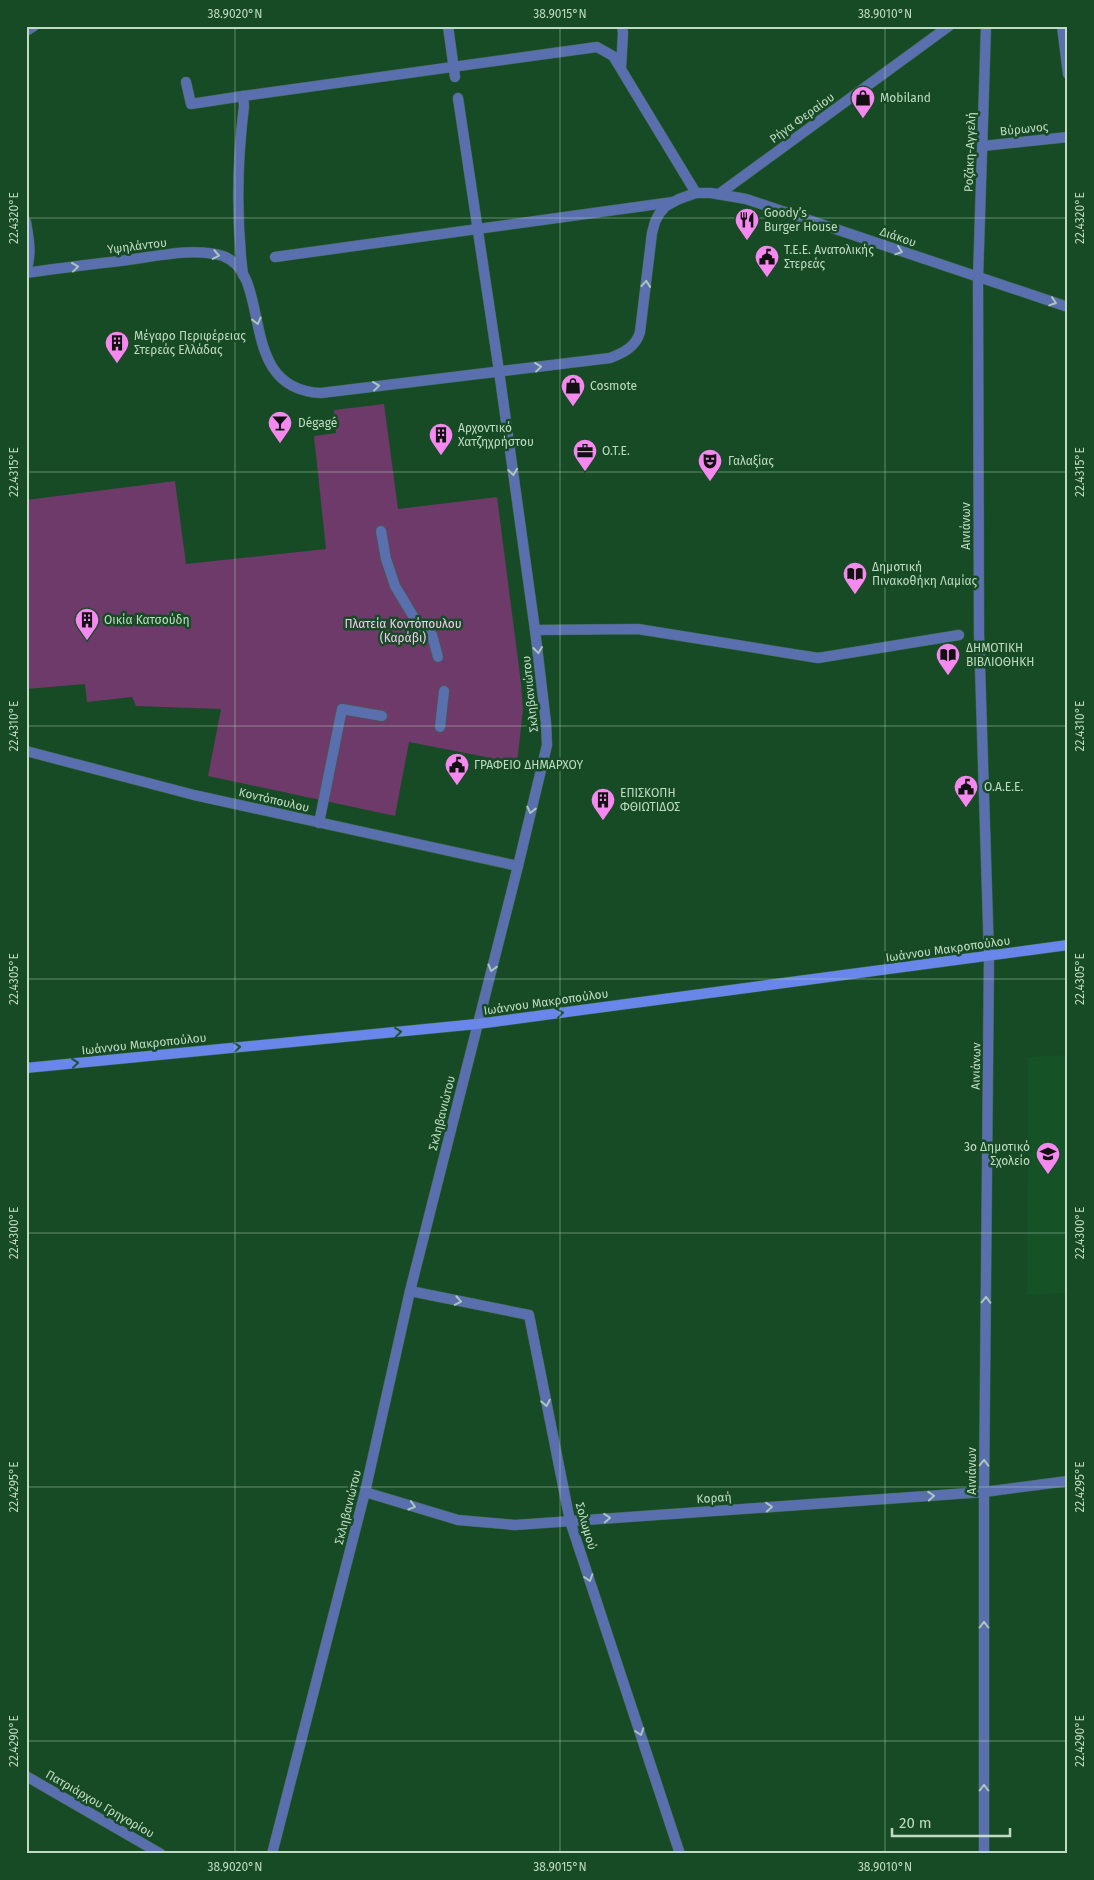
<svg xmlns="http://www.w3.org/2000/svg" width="1094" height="1880" viewBox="0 0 1094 1880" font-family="'Fira Sans',sans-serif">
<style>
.built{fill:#155327}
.green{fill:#6d3a6a}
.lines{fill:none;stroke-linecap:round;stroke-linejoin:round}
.pedestrian-casing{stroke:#396845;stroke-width:11}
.minor-casing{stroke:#396845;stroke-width:11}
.tertiary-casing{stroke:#396845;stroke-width:11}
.secondary-casing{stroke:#396845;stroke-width:11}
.pedestrian{stroke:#5a6fad;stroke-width:10}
.minor{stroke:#5a6fad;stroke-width:10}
.tertiary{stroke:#5a6fad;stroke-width:10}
.secondary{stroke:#6987ea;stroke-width:10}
.oneway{stroke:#acc5bf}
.oneway2{stroke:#1f5139}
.ticks{fill:none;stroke:#c0dbc3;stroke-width:1;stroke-opacity:0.45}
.labels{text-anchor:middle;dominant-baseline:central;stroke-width:5;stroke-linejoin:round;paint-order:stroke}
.poi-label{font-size:12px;fill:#c0dbc3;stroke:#174b25;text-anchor:start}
.street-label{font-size:12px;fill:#c0dbc3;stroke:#174b25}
.park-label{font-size:12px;fill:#f7c8f3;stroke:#174b25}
.neatline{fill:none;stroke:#c0dbc3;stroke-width:2}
.ticks-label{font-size:12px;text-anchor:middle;fill:#c0dbc3}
</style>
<rect width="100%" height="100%" fill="#174b25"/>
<!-- built -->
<path class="built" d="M 1068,1055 L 1068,1293 L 1027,1295 L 1028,1057 Z"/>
<!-- green -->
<path class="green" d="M 384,404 L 398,509 L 497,497 L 521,683 L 523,710 L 517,763 L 409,742 L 395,816 L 208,776 L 221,709 L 136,706 L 132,697 L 87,702 L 85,684 L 26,689 L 26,500 L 175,481 L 186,564 L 326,549 L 314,436 L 336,433 L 334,410 Z"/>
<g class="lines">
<defs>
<g id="pedestrian">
<path d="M 448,26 L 455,77"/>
<path d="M 1062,26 L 1068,74"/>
<path d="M 26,31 L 34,26"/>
<path d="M 621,68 L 623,33 L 622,26"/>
<path d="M 186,82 L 191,104 L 243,96"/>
<path d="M 458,98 L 499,371"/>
<path d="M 983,146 L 1068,137"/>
<path d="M 719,194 L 949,26"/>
<path d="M 275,257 L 673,202"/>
<path d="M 243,275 C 236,218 237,162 244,106 L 243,96 L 597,47 L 613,56 L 696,193"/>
<path d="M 978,278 L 986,26"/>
<path d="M 381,531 L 386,559 L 395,586 L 419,626 L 432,635 L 438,657"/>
<path d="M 535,630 L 638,629 L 818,658 L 959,635"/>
<path d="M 440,727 L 444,691"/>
<path d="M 26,751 L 194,795 L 518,866"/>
<path d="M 319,823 L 342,709 L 382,716"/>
</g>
<g id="minor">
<path d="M 26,222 C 29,240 32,255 26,272"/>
<path d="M 978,278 L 979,634 L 989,956 L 984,1492 L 984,1854"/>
<path d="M 410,1291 L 529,1315 L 570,1521 L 680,1854"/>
<path d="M 26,1776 L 161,1854"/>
<path d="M 272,1854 L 365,1492"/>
</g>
<g id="tertiary">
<path d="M 26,273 C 60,268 94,264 128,260 C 157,256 195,247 223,256 C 275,275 234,389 321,393 L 610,358 C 623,353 636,347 640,332 L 652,233 L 655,222 L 659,214 L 666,206 L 679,199 L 696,193 L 711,193 L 746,199 L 1068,307"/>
<path d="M 499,371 L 535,630 L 546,723 L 547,745 L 518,866 L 410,1291 L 365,1492 L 458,1520 L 515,1525 L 984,1492 L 1068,1481"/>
</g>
<path id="secondary" d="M 26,1068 L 477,1024 L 1068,945"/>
</defs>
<!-- pedestrian casing -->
<use href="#pedestrian" class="pedestrian-casing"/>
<!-- minor casing -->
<use href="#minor" class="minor-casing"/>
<!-- tertiary casing -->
<use href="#tertiary" class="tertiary-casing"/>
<!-- secondary casing -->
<use href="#secondary" class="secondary-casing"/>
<!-- pedestrian -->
<use href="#pedestrian" class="pedestrian"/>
<!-- minor -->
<use href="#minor" class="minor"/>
<!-- tertiary -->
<use href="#tertiary" class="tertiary"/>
<!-- secondary -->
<use href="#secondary" class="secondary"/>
</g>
<!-- one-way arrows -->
<defs><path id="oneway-chevron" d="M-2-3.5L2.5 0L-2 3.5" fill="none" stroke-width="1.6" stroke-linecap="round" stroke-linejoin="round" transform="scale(1.25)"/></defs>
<g class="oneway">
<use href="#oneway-chevron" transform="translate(899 251) rotate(19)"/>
<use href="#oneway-chevron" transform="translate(216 255) rotate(11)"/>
<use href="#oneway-chevron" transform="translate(75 267) rotate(-7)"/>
<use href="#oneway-chevron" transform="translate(646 284) rotate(-85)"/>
<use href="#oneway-chevron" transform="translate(1053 302) rotate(18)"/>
<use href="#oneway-chevron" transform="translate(257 321) rotate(76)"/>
<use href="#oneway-chevron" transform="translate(538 367) rotate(-7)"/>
<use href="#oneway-chevron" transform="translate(376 386) rotate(-7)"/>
<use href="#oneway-chevron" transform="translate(513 472) rotate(82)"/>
<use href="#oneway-chevron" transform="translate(538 650) rotate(83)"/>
<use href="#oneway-chevron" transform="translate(531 810) rotate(103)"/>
<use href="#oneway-chevron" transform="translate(492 968) rotate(105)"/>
<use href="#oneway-chevron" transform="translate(986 1300) rotate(-89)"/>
<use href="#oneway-chevron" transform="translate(458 1301) rotate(11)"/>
<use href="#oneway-chevron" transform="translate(546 1403) rotate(79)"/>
<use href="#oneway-chevron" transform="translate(984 1463) rotate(-89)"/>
<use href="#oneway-chevron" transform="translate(931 1496) rotate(-4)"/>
<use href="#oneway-chevron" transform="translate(412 1506) rotate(17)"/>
<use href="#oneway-chevron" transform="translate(769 1507) rotate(-4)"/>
<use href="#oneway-chevron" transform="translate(607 1518) rotate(-4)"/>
<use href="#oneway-chevron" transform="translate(589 1578) rotate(72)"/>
<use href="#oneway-chevron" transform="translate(984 1625) rotate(-90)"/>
<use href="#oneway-chevron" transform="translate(640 1732) rotate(72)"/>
<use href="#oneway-chevron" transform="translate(984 1788) rotate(-90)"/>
</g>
<g class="oneway2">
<use href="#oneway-chevron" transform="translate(560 1013) rotate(-8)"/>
<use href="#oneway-chevron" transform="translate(398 1032) rotate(-6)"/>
<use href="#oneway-chevron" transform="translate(237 1047) rotate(-6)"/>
<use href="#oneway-chevron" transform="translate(75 1063) rotate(-6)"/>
</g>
<!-- ticks -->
<path class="ticks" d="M 235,26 L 235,1854M 560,26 L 560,1854M 885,26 L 885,1854M 26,218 L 1068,218M 26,472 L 1068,472M 26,726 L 1068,726M 26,979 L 1068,979M 26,1233 L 1068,1233M 26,1487 L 1068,1487M 26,1741 L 1068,1741"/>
<!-- icons -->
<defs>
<symbol id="shop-pin" viewBox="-11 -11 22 30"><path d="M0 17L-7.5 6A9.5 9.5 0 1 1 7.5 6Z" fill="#f589ef" stroke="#174b25"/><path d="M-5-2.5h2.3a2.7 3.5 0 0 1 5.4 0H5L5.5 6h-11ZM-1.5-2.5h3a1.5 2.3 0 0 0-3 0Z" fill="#111"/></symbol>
<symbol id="restaurant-pin" viewBox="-11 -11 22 30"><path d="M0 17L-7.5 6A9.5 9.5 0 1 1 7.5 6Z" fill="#f589ef" stroke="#174b25"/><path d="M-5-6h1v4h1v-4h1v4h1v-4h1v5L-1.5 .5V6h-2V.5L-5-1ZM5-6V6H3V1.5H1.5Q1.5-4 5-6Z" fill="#111"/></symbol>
<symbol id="civic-pin" viewBox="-11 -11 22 30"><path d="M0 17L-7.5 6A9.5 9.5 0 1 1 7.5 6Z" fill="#f589ef" stroke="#174b25"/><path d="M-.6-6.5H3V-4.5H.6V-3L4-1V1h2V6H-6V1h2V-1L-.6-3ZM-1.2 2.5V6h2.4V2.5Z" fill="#111"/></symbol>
<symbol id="building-pin" viewBox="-11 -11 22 30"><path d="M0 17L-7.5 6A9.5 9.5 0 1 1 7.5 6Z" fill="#f589ef" stroke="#174b25"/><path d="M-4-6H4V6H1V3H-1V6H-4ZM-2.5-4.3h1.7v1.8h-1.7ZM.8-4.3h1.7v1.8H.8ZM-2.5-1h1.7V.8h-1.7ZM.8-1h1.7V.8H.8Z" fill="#111"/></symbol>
<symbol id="bar-pin" viewBox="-11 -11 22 30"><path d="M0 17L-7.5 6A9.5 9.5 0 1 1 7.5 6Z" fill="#f589ef" stroke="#174b25"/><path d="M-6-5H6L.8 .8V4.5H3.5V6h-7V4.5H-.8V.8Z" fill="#111"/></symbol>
<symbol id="office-pin" viewBox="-11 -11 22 30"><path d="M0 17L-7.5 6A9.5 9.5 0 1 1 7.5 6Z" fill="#f589ef" stroke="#174b25"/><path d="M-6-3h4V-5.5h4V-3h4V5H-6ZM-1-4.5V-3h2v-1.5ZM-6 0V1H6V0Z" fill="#111"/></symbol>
<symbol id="theatre-pin" viewBox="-11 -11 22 30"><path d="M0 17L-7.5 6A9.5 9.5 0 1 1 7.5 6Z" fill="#f589ef" stroke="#174b25"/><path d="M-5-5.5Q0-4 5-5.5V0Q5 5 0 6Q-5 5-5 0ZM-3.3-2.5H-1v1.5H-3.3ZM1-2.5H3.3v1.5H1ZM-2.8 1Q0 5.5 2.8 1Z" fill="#111"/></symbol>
<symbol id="library-pin" viewBox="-11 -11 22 30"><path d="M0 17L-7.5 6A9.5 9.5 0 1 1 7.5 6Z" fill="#f589ef" stroke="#174b25"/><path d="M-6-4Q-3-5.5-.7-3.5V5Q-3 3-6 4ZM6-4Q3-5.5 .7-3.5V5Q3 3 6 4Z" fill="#111"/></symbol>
<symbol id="school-pin" viewBox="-11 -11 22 30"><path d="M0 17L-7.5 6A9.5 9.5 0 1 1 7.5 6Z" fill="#f589ef" stroke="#174b25"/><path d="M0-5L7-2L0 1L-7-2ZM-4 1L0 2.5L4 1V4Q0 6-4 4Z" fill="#111"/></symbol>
</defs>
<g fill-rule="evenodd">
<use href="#shop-pin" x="849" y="84" width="28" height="38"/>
<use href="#restaurant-pin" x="733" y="206" width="28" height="38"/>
<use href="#civic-pin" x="753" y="243" width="28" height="38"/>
<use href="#building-pin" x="103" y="329" width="28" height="38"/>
<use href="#shop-pin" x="559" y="372" width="28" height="38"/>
<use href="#bar-pin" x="266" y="409" width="28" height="38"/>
<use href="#building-pin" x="427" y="421" width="28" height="38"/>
<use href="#office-pin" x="571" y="437" width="28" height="38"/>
<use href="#theatre-pin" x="696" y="447" width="28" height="38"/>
<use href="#library-pin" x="841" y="560" width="28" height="38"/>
<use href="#building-pin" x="73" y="606" width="28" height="38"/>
<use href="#library-pin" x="934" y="641" width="28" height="38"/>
<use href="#civic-pin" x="443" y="751" width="28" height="38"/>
<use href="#civic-pin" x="952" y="773" width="28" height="38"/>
<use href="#building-pin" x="589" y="786" width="28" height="38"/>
<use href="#school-pin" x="1034" y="1140" width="28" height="38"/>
</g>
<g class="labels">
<!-- poi labels -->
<g class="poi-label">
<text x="880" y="98">Mobiland</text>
<text x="764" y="213">Goody’s<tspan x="764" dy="14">Burger House</tspan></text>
<text x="784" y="250">Τ.Ε.Ε. Ανατολικής<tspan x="784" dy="14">Στερεάς</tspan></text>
<text x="134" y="336">Μέγαρο Περιφέρειας<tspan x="134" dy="14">Στερεάς Ελλάδας</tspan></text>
<text x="590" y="386">Cosmote</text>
<text x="298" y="423">Dégagé</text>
<text x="458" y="428">Αρχοντικό<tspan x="458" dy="14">Χατζηχρήστου</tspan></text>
<text x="602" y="451">Ο.Τ.Ε.</text>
<text x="728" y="461">Γαλαξίας</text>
<text x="872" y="567">Δημοτική<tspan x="872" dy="14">Πινακοθήκη Λαμίας</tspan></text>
<text x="104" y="620">Οικία Κατσούδη</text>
<text x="966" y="648">ΔΗΜΟΤΙΚΗ<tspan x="966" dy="14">ΒΙΒΛΙΟΘΗΚΗ</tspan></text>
<text x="474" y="765">ΓΡΑΦΕΙΟ ΔΗΜΑΡΧΟΥ</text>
<text x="984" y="787">Ο.Α.Ε.Ε.</text>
<text x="620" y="793">ΕΠΙΣΚΟΠΗ<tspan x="620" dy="14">ΦΘΙΩΤΙΔΟΣ</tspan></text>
<text x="1030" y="1147" text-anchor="end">3ο Δημοτικό<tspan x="1030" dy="14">Σχολείο</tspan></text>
</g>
<!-- street labels -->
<g class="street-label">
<text transform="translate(802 118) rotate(-36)">Ρήγα Φεραίου</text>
<text transform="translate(1024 129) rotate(-6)">Βύρωνος</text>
<text transform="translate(970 152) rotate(-88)">Ροζάκη-Αγγελή</text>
<text transform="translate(898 237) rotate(19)">Διάκου</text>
<text transform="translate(137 246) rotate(-7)">Υψηλάντου</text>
<text transform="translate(966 526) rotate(-90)">Αινιάνων</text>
<text transform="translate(530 694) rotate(-96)">Σκληβανιώτου</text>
<text transform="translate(274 800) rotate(13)">Κοντόπουλου</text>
<text transform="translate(948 949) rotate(-8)">Ιωάννου Μακροπούλου</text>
<text transform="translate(546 1002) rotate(-8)">Ιωάννου Μακροπούλου</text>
<text transform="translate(144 1044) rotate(-6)">Ιωάννου Μακροπούλου</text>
<text transform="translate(976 1066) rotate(-89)">Αινιάνων</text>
<text transform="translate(442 1113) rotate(-76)">Σκληβανιώτου</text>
<text transform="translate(972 1471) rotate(-90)">Αινιάνων</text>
<text transform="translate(714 1498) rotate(-4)">Κοραή</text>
<text transform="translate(348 1507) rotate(-76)">Σκληβανιώτου</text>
<text transform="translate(586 1526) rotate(74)">Σολωμού</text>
<text transform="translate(100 1804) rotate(30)">Πατριάρχου Γρηγορίου</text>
</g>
<!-- park labels -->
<g class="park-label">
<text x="403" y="624">Πλατεία Κοντόπουλου<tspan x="403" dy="14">(Καράβι)</tspan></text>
</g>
</g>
<!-- border -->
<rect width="1094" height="1880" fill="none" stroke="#174b25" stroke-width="55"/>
<!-- scale -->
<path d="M892 1828v8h118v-8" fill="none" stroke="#c0dbc3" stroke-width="2.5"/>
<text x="899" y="1828" font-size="15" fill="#c0dbc3" stroke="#174b25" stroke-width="4" paint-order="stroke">20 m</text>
<rect x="28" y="28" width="1038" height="1824" class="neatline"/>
<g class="ticks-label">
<text x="235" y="18">38.9020°N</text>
<text x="560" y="18">38.9015°N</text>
<text x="885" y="18">38.9010°N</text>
<text transform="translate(1080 218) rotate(-90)" y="4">22.4320°E</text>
<text transform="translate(14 218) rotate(-90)" y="4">22.4320°E</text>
<text transform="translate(1080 472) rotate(-90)" y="4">22.4315°E</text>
<text transform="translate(14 472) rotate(-90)" y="4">22.4315°E</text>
<text transform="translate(1080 726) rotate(-90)" y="4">22.4310°E</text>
<text transform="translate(14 726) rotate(-90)" y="4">22.4310°E</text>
<text transform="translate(1080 979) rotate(-90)" y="4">22.4305°E</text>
<text transform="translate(14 979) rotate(-90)" y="4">22.4305°E</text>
<text transform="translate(1080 1233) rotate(-90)" y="4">22.4300°E</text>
<text transform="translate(14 1233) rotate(-90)" y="4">22.4300°E</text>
<text transform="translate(14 1487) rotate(-90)" y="4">22.4295°E</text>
<text transform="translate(1080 1487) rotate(-90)" y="4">22.4295°E</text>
<text transform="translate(1080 1741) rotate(-90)" y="4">22.4290°E</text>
<text transform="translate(14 1741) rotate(-90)" y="4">22.4290°E</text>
<text x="235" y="1871">38.9020°N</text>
<text x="560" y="1871">38.9015°N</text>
<text x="885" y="1871">38.9010°N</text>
</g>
</svg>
